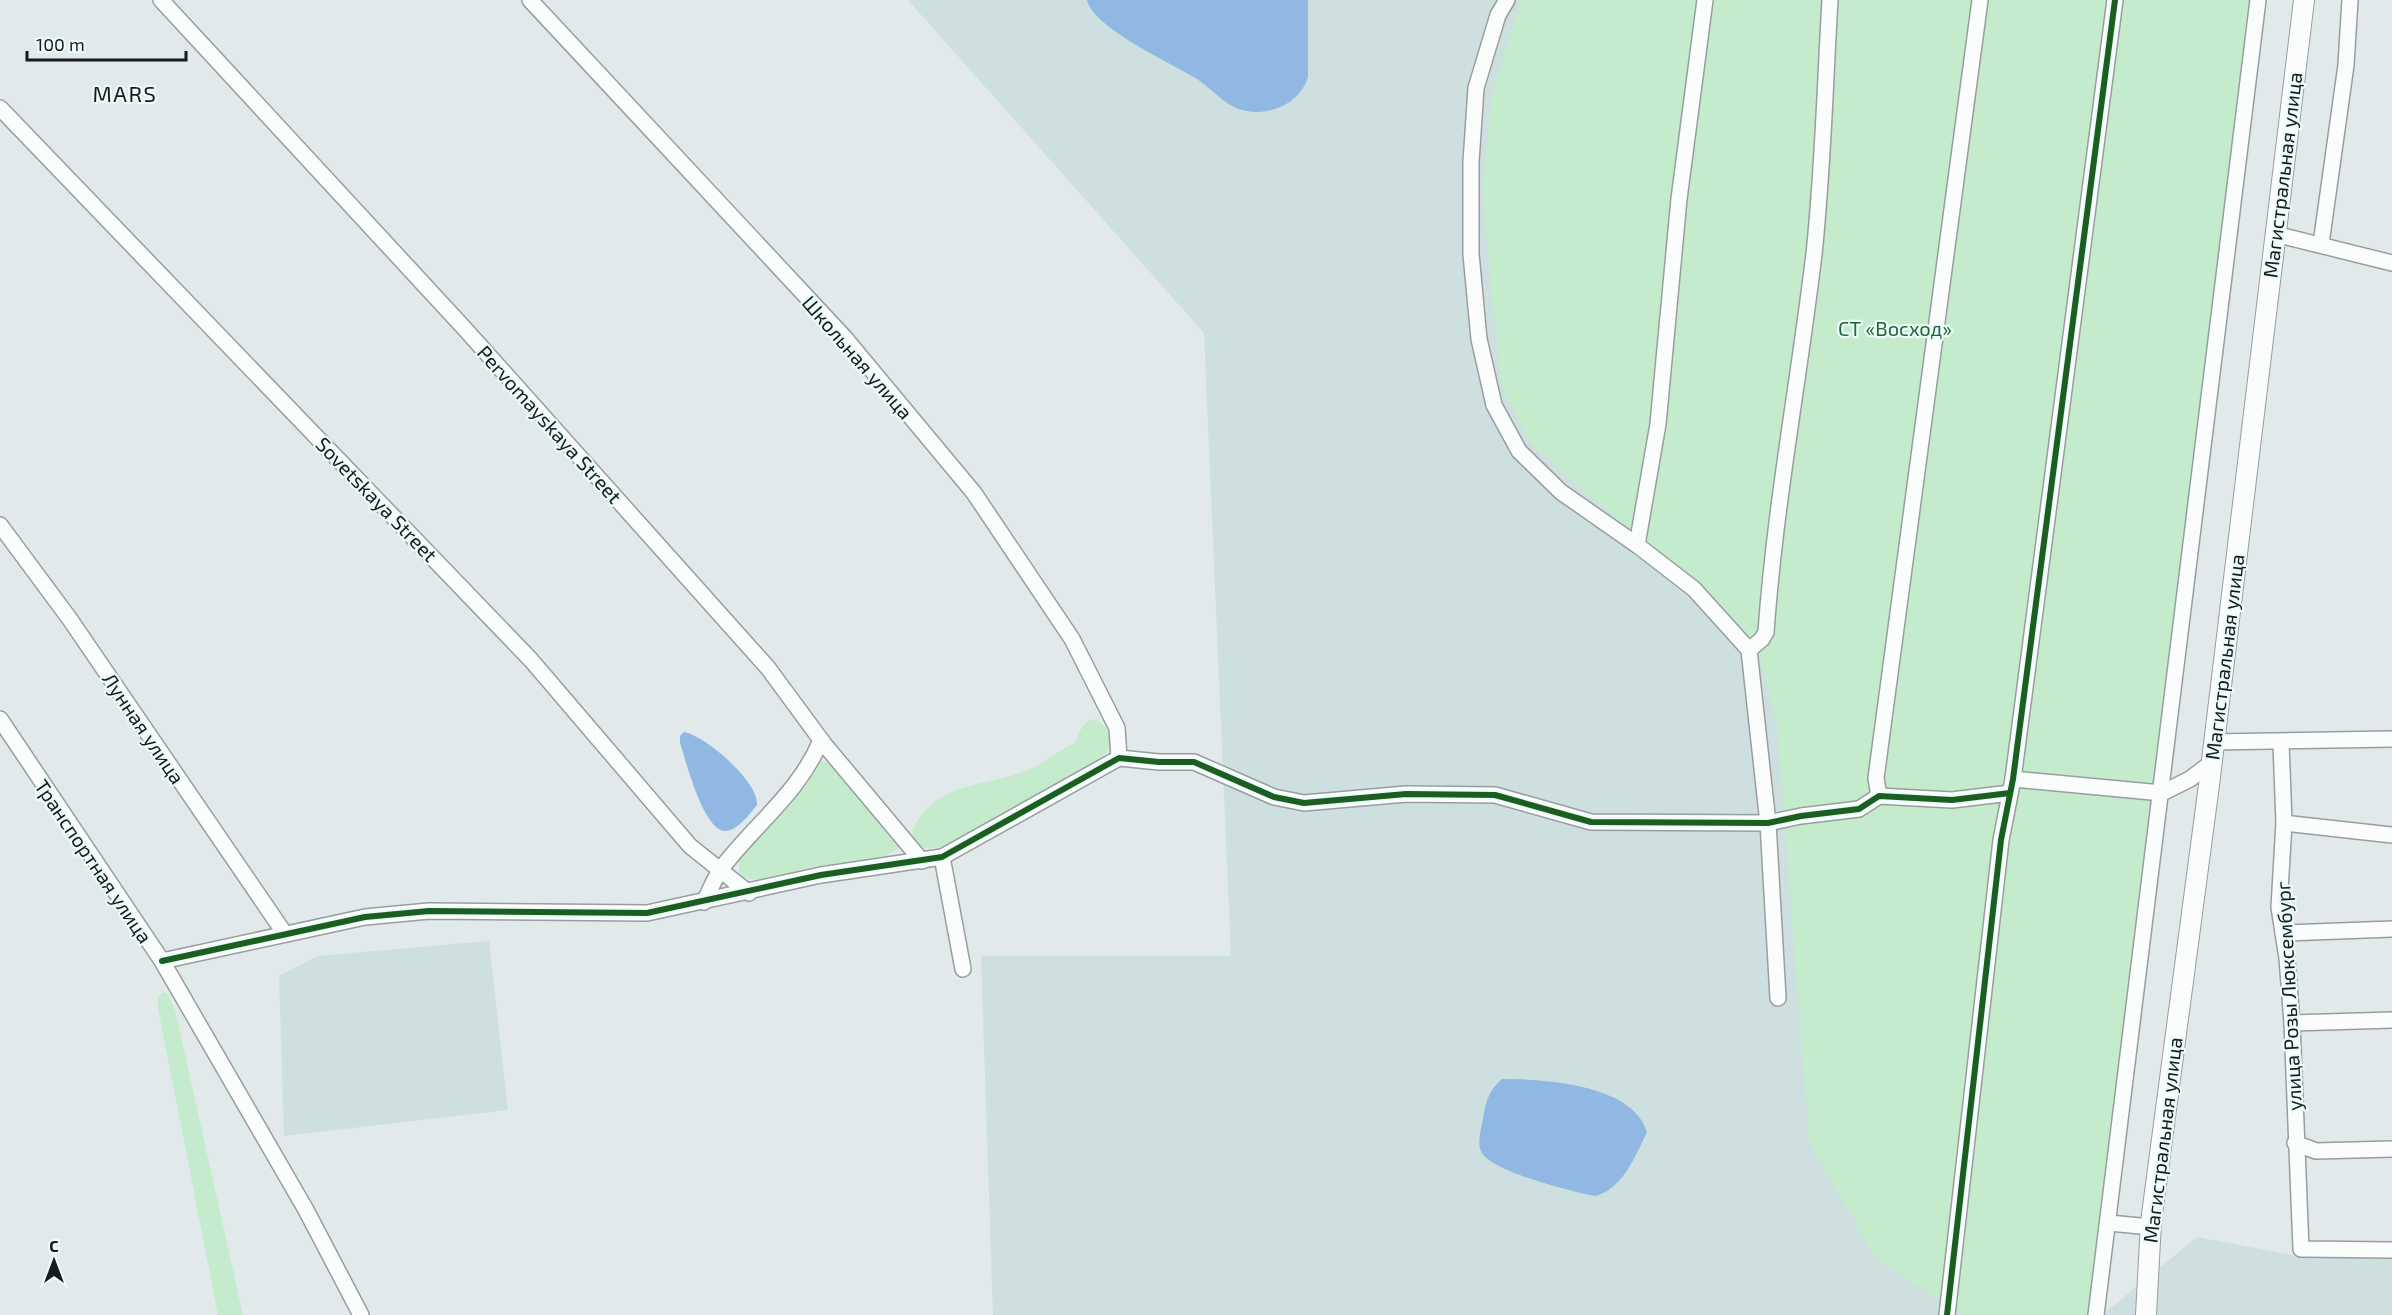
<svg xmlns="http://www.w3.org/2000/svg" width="2392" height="1315" viewBox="0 0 2392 1315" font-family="'Exo 2',sans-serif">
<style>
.built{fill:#cedfe0}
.green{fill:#c4ebcc}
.water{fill:#90b8e3}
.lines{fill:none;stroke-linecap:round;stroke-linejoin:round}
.minor-casing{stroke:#989e9e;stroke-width:18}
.major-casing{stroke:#989e9e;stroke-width:22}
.minor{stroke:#fbfcfc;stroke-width:15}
.major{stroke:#fbfcfc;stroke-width:20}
.cycleway-casing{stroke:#ebfafa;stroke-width:10}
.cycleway{stroke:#1b5e20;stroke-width:6}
.labels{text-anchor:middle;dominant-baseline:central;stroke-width:4.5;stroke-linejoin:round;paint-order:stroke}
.street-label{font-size:20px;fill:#161b1c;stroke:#ebfafa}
.park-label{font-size:20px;fill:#206630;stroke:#ebfafa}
.quarter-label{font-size:22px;letter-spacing:1.5px;fill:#161b1c;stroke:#ebfafa}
</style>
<rect width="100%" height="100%" fill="#e2e9ea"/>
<!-- built -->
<g class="built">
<path d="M 908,0 L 1549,0 L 1797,647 L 1996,1315 L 993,1315 L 981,956 L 1231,956 L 1204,333 Z"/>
<path d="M 489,941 L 508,1110 L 284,1136 L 279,976 L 317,956 Z"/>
<path d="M 2197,1237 L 2303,1257 L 2392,1259 L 2392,1315 L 2102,1315 Z"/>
</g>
<!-- green -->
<g class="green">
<path d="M 1521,0 L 2267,0 L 2110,1236 L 2106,1315 L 1963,1315 L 1876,1259 L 1809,1142 L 1777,723 L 1756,643 L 1531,444 L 1501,386 L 1482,191 L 1492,96 Z"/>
<path d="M 1095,719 C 1111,727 1116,745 1102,757 C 1069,776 957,855 925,848 C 918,846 914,842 913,835 C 911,829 915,824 919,819 C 943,781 991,786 1028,770 C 1042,764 1059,750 1075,743 C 1081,731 1081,722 1095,719 Z"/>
<path d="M 822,761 L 835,765 L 899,844 L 898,849 L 885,856 L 812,867 L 763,880 L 745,878 L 739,872 L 739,856 L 808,783 Z"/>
<path d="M 163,992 L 168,994 L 175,1010 L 243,1315 L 218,1315 L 158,1008 L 158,997 Z"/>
</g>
<!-- water -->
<g class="water">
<path d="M 1087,0 L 1308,0 L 1308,76 C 1302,101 1273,116 1247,111 C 1226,108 1214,90 1197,79 C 1173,64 1093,28 1087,0 Z"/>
<path d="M 684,732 C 706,736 759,782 757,805 C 750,814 737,831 725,831 C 703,830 686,761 680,743 L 680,736 Z"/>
<path d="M 1502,1079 C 1543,1079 1633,1084 1647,1132 C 1636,1155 1622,1190 1595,1196 C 1574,1192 1488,1171 1481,1151 C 1477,1142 1481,1129 1483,1119 C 1486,1102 1488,1091 1502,1079 Z"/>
</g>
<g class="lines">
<defs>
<g id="minor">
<path d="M 161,0 L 465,329 L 768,668 L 824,744 L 922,861"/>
<path d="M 530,0 L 845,338 L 974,493 L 1072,639 L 1117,728 L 1119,758"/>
<path d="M 1507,0 L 1498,15 L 1476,88 L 1471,162 L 1471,254 L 1479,339 L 1494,405 L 1519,451 L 1561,492 L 1637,545 L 1694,589 L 1749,650 L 1768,823 L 1778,998"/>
<path d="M 0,108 L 531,660 L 690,846 L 749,893"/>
<path d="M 2275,234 L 2392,263"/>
<path d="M 2321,244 L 2346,65 L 2350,0"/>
<path d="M 0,525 L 69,618 L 285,934"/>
<path d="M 1637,545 L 1658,424 L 1679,199 L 1705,0"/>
<path d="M 1749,650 L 1762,639 L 1766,632 C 1775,505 1799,380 1814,254 C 1823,170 1825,84 1830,0"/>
<path d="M 0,719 L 162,961 L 306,1210 L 361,1315"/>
<path d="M 2213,742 L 2392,739"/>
<path d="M 2281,743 L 2284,823 L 2279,907 L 2287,958 L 2292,1023 L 2301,1249 L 2392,1250"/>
<path d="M 2013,779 L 2162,793 L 2190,779 L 2211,763"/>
<path d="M 1879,796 L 1876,778 L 1980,0"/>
<path d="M 2284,823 L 2392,835"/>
<path d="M 942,857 L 963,969"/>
<path d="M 704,902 C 710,891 714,879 721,869 C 754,825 800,792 821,740"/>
<path d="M 2283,933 L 2392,929"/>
<path d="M 162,961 L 365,917 L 429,911 L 647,913 L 821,875 L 942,857 L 1119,758 L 1159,762 L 1194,762 L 1274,797 L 1304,803 L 1406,794 L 1495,795 L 1591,822 L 1768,823 L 1801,816 L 1859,809 L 1879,796 L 1952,800 L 2010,793"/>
<path d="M 2292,1023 L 2392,1020"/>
<path d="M 2295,1143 L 2316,1151 L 2392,1149"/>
<path d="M 2109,1223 L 2151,1227"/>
<path d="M 1947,1315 L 2001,840 L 2013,779 L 2115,0"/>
<path d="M 2096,1315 L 2258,0"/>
</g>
<path id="major" d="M 2146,1315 L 2151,1222 L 2209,785 L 2304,0"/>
</defs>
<!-- minor casing -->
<use href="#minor" class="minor-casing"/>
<!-- major casing -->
<use href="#major" class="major-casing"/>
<!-- minor -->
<use href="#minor" class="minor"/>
<!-- major -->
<use href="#major" class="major"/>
<defs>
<g id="cycleway">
<path d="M 162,961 L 365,917 L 429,911 L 647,913 L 821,875 L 942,857 L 1119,758 L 1159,762 L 1194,762 L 1274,797 L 1304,803 L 1406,794 L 1495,795 L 1591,822 L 1768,823 L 1801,816 L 1859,809 L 1879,796 L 1952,800 L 2010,793"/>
<path d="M 1947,1315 L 2001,840 L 2013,779 L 2115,0"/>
</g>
</defs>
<!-- cycleway casing -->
<use href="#cycleway" class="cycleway-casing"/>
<!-- cycleway -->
<use href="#cycleway" class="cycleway"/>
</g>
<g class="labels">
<!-- street labels -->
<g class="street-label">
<text transform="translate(2282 175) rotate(-83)">Магистральная улица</text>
<text transform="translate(858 357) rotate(49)">Школьная улица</text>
<text transform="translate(550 424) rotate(48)">Pervomayskaya Street</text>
<text transform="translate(377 499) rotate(46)">Sovetskaya Street</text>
<text transform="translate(2224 657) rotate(-83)">Магистральная улица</text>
<text transform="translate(144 728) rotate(56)">Лунная улица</text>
<text transform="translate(94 861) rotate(56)">Транспортная улица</text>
<text transform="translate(2288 996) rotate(-93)">улица Розы Люксембург</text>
<text transform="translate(2162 1140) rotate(-83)">Магистральная улица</text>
</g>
<!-- park labels -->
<g class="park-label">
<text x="1895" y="328">СТ «Восход»</text>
</g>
<!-- quarter labels -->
<g class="quarter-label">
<text x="125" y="93">MARS</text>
</g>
</g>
<!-- north arrow -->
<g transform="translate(54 1261)" stroke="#ebfafa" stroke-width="4.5" paint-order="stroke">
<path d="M0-4.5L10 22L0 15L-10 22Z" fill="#161b1c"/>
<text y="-9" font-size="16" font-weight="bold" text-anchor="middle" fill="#161b1c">С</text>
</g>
<!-- scale -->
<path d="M27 51v9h159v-9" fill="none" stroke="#161b1c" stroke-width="3"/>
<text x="36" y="51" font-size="18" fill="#161b1c" stroke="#ebfafa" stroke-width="4.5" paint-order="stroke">100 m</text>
</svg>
